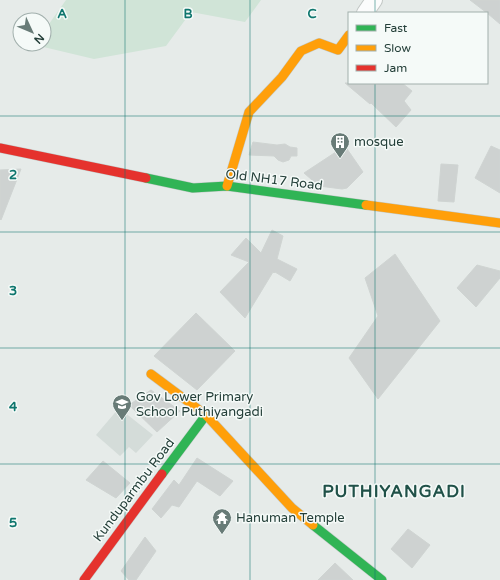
<svg xmlns="http://www.w3.org/2000/svg" width="500" height="580" viewBox="0 0 500 580" font-family="'Varela Round',sans-serif">
<style>
.built{fill:#d4dcd9}
.green{fill:#d0e4d7}
.building{fill:#ced2d1;stroke:#cfd4d2}
.lines{fill:none;stroke-linecap:round;stroke-linejoin:round}
.street-casing{stroke:#c3c8c6;stroke-width:18}
.fast-casing{stroke:#c2c9c7;stroke-width:10}
.slow-casing{stroke:#c2c9c7;stroke-width:10}
.jam-casing{stroke:#c2c9c7;stroke-width:10}
.street{stroke:#fbfcfc;stroke-width:16}
.fast{stroke:#30b455;stroke-width:9}
.slow{stroke:#ff9f0a;stroke-width:9}
.jam{stroke:#e5322d;stroke-width:9}
.grid{fill:none;stroke:#0f766e;stroke-width:1;stroke-opacity:0.55}
.labels{text-anchor:middle;dominant-baseline:central;stroke-width:3;stroke-linejoin:round;paint-order:stroke}
.poi-label{font-size:13px;fill:#243f39;stroke:#f5faf8;text-anchor:start}
.street-label{font-size:13px;fill:#243f39;stroke:#f5faf8}
.district-label{font-size:17px;font-weight:bold;letter-spacing:1px;fill:#205148;stroke:#f5faf8}
.grid-label{font-size:13px;text-anchor:middle;font-weight:bold;fill:#0f766e;stroke:#f5faf8;stroke-width:3;stroke-linejoin:round;paint-order:stroke}
</style>
<rect width="100%" height="100%" fill="#e6ebe9"/>
<!-- built -->
<path class="built" d="M 119,408 L 153,435 L 136,453 L 129,447 L 120,456 L 96,435 Z"/>
<!-- green -->
<path class="green" d="M 66,0 L 261,0 L 245,22 L 191,12 L 166,46 L 94,59 L 35,45 L 44,44 L 44,31 Z"/>
<!-- building -->
<g class="building">
<path d="M 470,0 L 500,0 L 500,24 L 487,13 Z"/>
<path d="M 345,83 L 402,83 L 412,91 L 404,101 L 411,110 L 396,127 L 371,103 L 370,104 Z"/>
<path d="M 253,142 L 277,145 L 285,144 L 290,147 L 297,148 L 297,156 L 291,156 L 289,160 L 283,162 L 278,160 L 274,156 L 249,155 Z"/>
<path d="M 345,146 L 363,172 L 347,188 L 342,189 L 319,186 L 304,173 Z"/>
<path d="M 491,146 L 500,150 L 500,193 L 475,178 Z"/>
<path d="M 441,164 L 458,165 L 454,202 L 438,201 Z"/>
<path d="M 21,169 L 1,220 L 0,219 L 0,170 Z"/>
<path d="M 272,230 L 283,236 L 277,259 L 297,269 L 290,281 L 275,272 L 274,273 L 273,272 L 245,318 L 220,292 L 249,262 L 231,255 L 246,238 L 261,253 Z"/>
<path d="M 395,254 L 440,321 L 378,399 L 349,358 L 378,316 L 365,278 Z"/>
<path d="M 477,265 L 500,271 L 500,278 L 476,307 L 457,288 Z"/>
<path d="M 196,313 L 235,351 L 197,390 L 154,356 Z"/>
<path d="M 151,390 L 180,411 L 157,432 L 129,405 Z"/>
<path d="M 197,458 L 233,481 L 220,496 L 197,481 L 179,507 L 172,505 L 161,518 L 152,509 L 174,480 L 179,485 Z"/>
<path d="M 103,461 L 130,483 L 116,498 L 86,480 Z"/>
<path d="M 408,529 L 430,545 L 412,568 L 391,549 Z"/>
<path d="M 145,537 L 156,551 L 136,580 L 129,580 L 121,571 Z"/>
<path d="M 335,563 L 353,580 L 318,580 Z"/>
</g>
<g class="lines">
<defs>
<path id="street" d="M 365,13 L 374,0"/>
<g id="fast">
<path d="M 146,178 L 193,188 L 227,186 L 366,205"/>
<path d="M 162,474 L 206,415"/>
<path d="M 313,525 L 382,580"/>
</g>
<g id="slow">
<path d="M 227,186 L 249,112 L 282,77 L 301,51 L 319,43 L 338,50 L 349,35"/>
<path d="M 366,205 L 500,223"/>
<path d="M 151,374 L 206,415 L 292,508 L 313,525"/>
</g>
<g id="jam">
<path d="M 0,148 L 146,178"/>
<path d="M 84,580 L 162,474"/>
</g>
</defs>
<!-- street casing -->
<use href="#street" class="street-casing"/>
<!-- fast casing -->
<use href="#fast" class="fast-casing"/>
<!-- slow casing -->
<use href="#slow" class="slow-casing"/>
<!-- jam casing -->
<use href="#jam" class="jam-casing"/>
<!-- street -->
<use href="#street" class="street"/>
<!-- fast -->
<use href="#fast" class="fast"/>
<!-- slow -->
<use href="#slow" class="slow"/>
<!-- jam -->
<use href="#jam" class="jam"/>
</g>
<!-- grid -->
<path class="grid" d="M 125,0 L 125,580M 250,0 L 250,580M 375,0 L 375,13M 375,83 L 375,580M 0,116 L 500,116M 0,232 L 500,232M 0,348 L 500,348M 0,464 L 500,464"/>
<!-- icons -->
<defs>
<symbol id="building-pin" viewBox="-11 -11 22 30"><path d="M0 17L-7.5 6A9.5 9.5 0 1 1 7.5 6Z" fill="#687b77" stroke="#f5faf8"/><path d="M-4-6H4V6H1V3H-1V6H-4ZM-2.5-4.3h1.7v1.8h-1.7ZM.8-4.3h1.7v1.8H.8ZM-2.5-1h1.7V.8h-1.7ZM.8-1h1.7V.8H.8Z" fill="#fff"/></symbol>
<symbol id="school-pin" viewBox="-11 -11 22 30"><path d="M0 17L-7.5 6A9.5 9.5 0 1 1 7.5 6Z" fill="#687b77" stroke="#f5faf8"/><path d="M0-5L7-2L0 1L-7-2ZM-4 1L0 2.5L4 1V4Q0 6-4 4Z" fill="#fff"/></symbol>
<symbol id="temple-pin" viewBox="-11 -11 22 30"><path d="M0 17L-7.5 6A9.5 9.5 0 1 1 7.5 6Z" fill="#687b77" stroke="#f5faf8"/><path d="M0-6L5-2H3V0L6.5 2.5H4V6H1.5V3h-3V6H-4V2.5H-6.5L-3 0V-2H-5Z" fill="#fff"/></symbol>
</defs>
<g fill-rule="evenodd">
<use href="#building-pin" x="329" y="131" width="22" height="30"/>
<use href="#school-pin" x="111" y="393" width="22" height="30"/>
<use href="#temple-pin" x="211" y="507" width="22" height="30"/>
</g>
<g class="labels">
<!-- poi labels -->
<g class="poi-label">
<text x="354" y="142">mosque</text>
<text x="136" y="397">Gov Lower Primary<tspan x="136" dy="15">School Puthiyangadi</tspan></text>
<text x="236" y="518">Hanuman Temple</text>
</g>
<!-- street labels -->
<g class="street-label">
<text transform="translate(274 180) rotate(7)">Old NH17 Road</text>
<text transform="translate(134 490) rotate(-53)">Kunduparmbu Road</text>
</g>
<!-- district labels -->
<g class="district-label">
<text x="394" y="491">PUTHIYANGADI</text>
</g>
</g>
<g class="grid-label">
<text x="62" y="18">A</text>
<text x="188" y="18">B</text>
<text x="312" y="18">C</text>
<text x="13" y="179">2</text>
<text x="13" y="295">3</text>
<text x="13" y="411">4</text>
<text x="13" y="527">5</text>
</g>
<!-- legend -->
<rect x="348" y="12" width="140" height="72" fill="#f5faf8" stroke="#a1afac"/>
<rect x="356" y="25" width="20" height="6" fill="#30b455" stroke="#a1afac"/>
<text x="384" y="32" font-size="12" fill="#243f39">Fast</text>
<rect x="356" y="45" width="20" height="6" fill="#ff9f0a" stroke="#a1afac"/>
<text x="384" y="52" font-size="12" fill="#243f39">Slow</text>
<rect x="356" y="65" width="20" height="6" fill="#e5322d" stroke="#a1afac"/>
<text x="384" y="72" font-size="12" fill="#243f39">Jam</text>
<!-- north arrow -->
<g transform="translate(32 32) rotate(134)"><circle r="19" fill="#f5faf8" stroke="#a1afac"/>
<path d="M0-3L7 15L0 10L-7 15Z" fill="#687b77"/>
<text y="-6" font-size="11" font-weight="bold" text-anchor="middle" fill="#243f39">N</text>
</g>
</svg>
